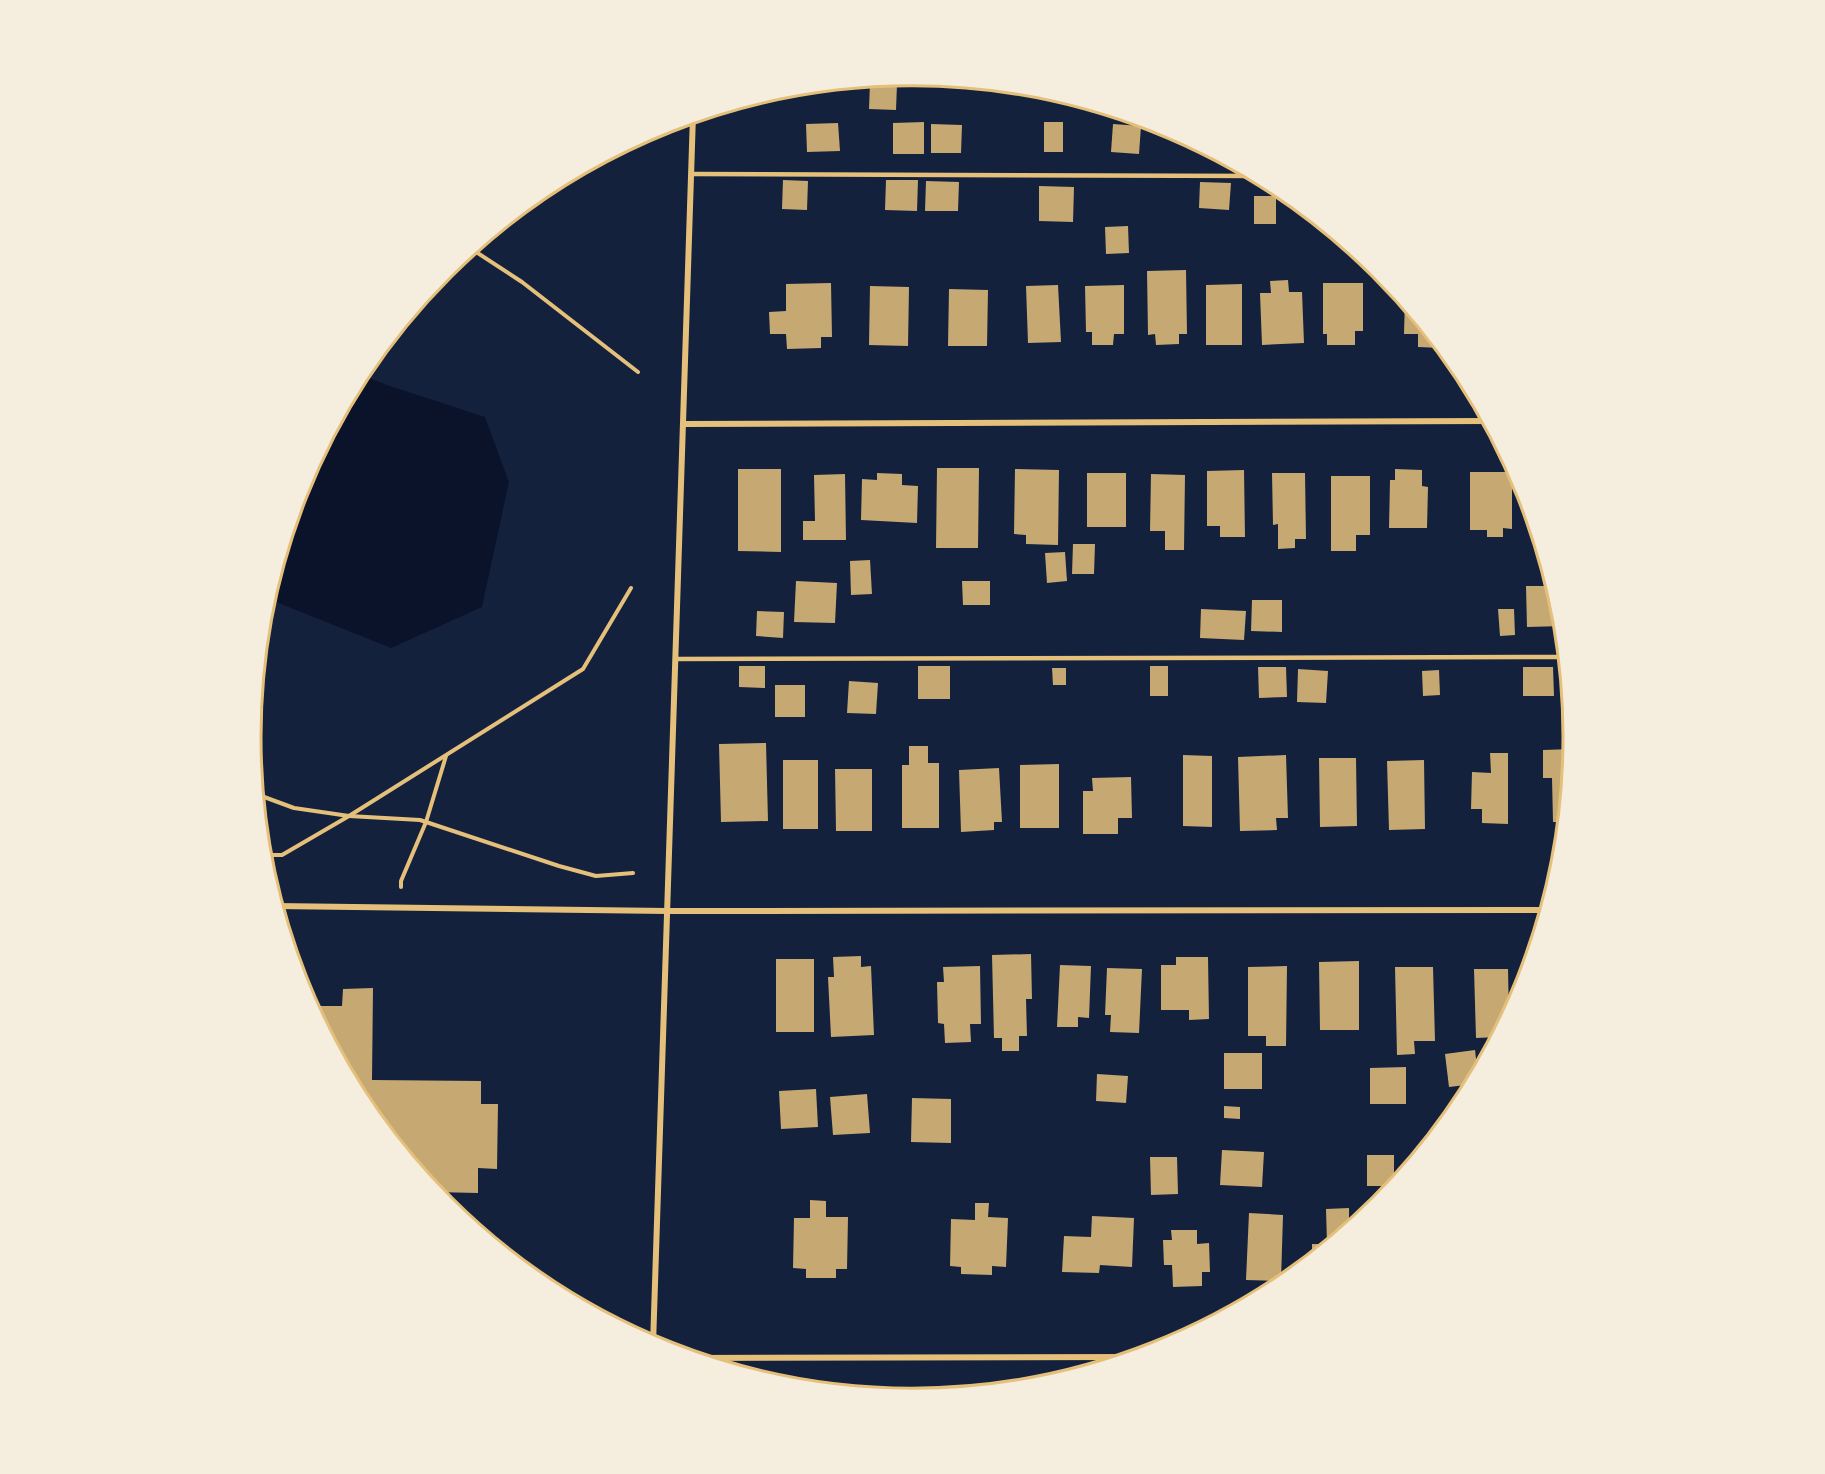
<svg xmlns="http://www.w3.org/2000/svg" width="1825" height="1474" viewBox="0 0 1825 1474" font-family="Inter,sans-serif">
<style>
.water{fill:#0b132b}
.building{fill:#c6a872}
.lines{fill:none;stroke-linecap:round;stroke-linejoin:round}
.path{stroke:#e5c07b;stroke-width:4}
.service{stroke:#e5c07b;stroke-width:4.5}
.minor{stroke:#e5c07b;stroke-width:6}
.rim{fill:none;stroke:#e5c07b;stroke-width:3}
</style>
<rect width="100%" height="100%" fill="#14213d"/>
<!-- water -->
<path class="water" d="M 359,374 L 387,385 L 485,417 L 509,482 L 482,607 L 391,648 L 266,598 L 301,483 Z"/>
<!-- building -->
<g class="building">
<path d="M 870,83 L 897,84 L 896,110 L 869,109 Z"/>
<path d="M 924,122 L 924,154 L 893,154 L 893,123 Z"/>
<rect x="1044" y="122" width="19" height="30"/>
<path d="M 838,123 L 840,151 L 807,152 L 806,124 Z"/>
<path d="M 931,124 L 962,125 L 961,153 L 931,153 Z"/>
<path d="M 1113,124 L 1141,126 L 1139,154 L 1111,152 Z"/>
<path d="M 1169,127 L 1193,140 L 1169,139 Z"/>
<path d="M 783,180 L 808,181 L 807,210 L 782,209 Z"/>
<path d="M 886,180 L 918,180 L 917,211 L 885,210 Z"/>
<path d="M 926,181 L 959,182 L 958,211 L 925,211 Z"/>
<path d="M 1200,182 L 1231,183 L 1229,210 L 1199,208 Z"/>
<path d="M 1039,186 L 1074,187 L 1073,222 L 1039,221 Z"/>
<rect x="1254" y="196" width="22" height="28"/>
<path d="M 1128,226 L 1129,253 L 1106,254 L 1105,227 Z"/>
<path d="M 1186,270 L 1187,334 L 1179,334 L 1179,344 L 1156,345 L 1155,334 L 1148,335 L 1147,271 Z"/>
<path d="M 1288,280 L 1289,292 L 1302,292 L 1304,343 L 1262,345 L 1260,293 L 1271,293 L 1270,281 Z"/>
<path d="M 831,283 L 832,337 L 821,337 L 821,348 L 787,349 L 786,334 L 770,334 L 769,312 L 786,311 L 786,284 Z"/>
<path d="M 1323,283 L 1363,283 L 1363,331 L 1355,331 L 1355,345 L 1327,345 L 1327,334 L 1323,334 Z"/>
<path d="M 1242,284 L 1242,345 L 1206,345 L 1206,285 Z"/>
<path d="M 1058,285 L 1061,342 L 1028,343 L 1026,286 Z"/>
<path d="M 1124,285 L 1124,334 L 1114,334 L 1113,345 L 1092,345 L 1092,332 L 1086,332 L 1085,286 Z"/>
<path d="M 870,286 L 909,287 L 908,346 L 869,345 Z"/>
<path d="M 949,289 L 988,290 L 987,346 L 948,346 Z"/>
<path d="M 1405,299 L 1441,343 L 1441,348 L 1418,347 L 1418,334 L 1404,334 Z"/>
<path d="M 937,468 L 979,468 L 978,548 L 936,548 Z"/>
<path d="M 738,469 L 781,469 L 781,552 L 738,551 Z"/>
<path d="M 1015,469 L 1059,470 L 1058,545 L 1026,544 L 1026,535 L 1014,534 Z"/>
<path d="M 1395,469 L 1422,470 L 1422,486 L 1428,487 L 1427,528 L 1389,528 L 1390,480 L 1395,480 Z"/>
<path d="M 1244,470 L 1245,537 L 1220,537 L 1220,526 L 1207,526 L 1207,471 Z"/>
<path d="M 1470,472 L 1512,472 L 1512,529 L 1503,528 L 1503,537 L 1487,537 L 1487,530 L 1470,530 Z"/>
<path d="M 877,473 L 902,474 L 902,485 L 918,486 L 917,523 L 861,520 L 862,479 L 877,480 Z"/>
<rect x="1087" y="473" width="39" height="54"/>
<path d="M 1272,473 L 1305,473 L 1306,539 L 1295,539 L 1295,548 L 1278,549 L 1278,524 L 1273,525 Z"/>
<path d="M 845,474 L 846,540 L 803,540 L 803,521 L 815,521 L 814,475 Z"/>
<path d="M 1151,474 L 1185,475 L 1184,550 L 1165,550 L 1165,531 L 1150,531 Z"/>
<path d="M 1331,476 L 1370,476 L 1370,535 L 1356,535 L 1356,551 L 1331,551 Z"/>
<path d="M 1527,495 L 1528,495 L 1536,524 L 1528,524 Z"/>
<path d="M 1073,544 L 1095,544 L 1094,574 L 1072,574 Z"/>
<path d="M 1065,552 L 1067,581 L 1047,583 L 1045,553 Z"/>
<path d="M 870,560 L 872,594 L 851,595 L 850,561 Z"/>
<path d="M 796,581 L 837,583 L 835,623 L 794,622 Z"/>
<path d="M 962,581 L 990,581 L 990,605 L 963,605 Z"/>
<path d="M 1526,586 L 1555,586 L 1562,608 L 1564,626 L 1527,627 Z"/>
<path d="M 1252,600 L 1282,600 L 1282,632 L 1251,631 Z"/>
<path d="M 1201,609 L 1246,611 L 1244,640 L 1200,638 Z"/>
<path d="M 1498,609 L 1514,609 L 1515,635 L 1500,636 Z"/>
<path d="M 757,611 L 784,612 L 783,638 L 756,636 Z"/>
<path d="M 739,666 L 765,666 L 765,688 L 739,687 Z"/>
<rect x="918" y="666" width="32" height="33"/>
<rect x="1150" y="666" width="18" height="30"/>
<path d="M 1258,667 L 1286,667 L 1287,697 L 1259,698 Z"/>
<path d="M 1523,667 L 1553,667 L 1554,696 L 1523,696 Z"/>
<path d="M 1052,668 L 1066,668 L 1066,685 L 1053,685 Z"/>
<path d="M 1298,669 L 1328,671 L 1326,703 L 1297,702 Z"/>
<path d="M 1439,670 L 1440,695 L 1423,696 L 1422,671 Z"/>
<path d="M 849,681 L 878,683 L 876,714 L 847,713 Z"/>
<rect x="775" y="685" width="30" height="32"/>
<path d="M 766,743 L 768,821 L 721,822 L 719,744 Z"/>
<path d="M 909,746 L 928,746 L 928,763 L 939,763 L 939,828 L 902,828 L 902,765 L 909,765 Z"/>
<path d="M 1573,749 L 1566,822 L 1553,822 L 1552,778 L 1543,778 L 1543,750 Z"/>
<path d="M 1490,753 L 1508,753 L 1508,824 L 1482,823 L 1482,809 L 1471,809 L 1472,772 L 1491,773 Z"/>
<path d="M 1183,755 L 1212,756 L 1212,827 L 1183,826 Z"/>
<path d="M 1286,755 L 1288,818 L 1276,818 L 1277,830 L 1240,831 L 1238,757 Z"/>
<path d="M 1319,758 L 1356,758 L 1357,826 L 1320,827 Z"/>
<rect x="783" y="760" width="35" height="69"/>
<path d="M 1424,760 L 1425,829 L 1389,830 L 1387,761 Z"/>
<path d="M 1059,764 L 1059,828 L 1020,828 L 1020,765 Z"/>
<path d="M 999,768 L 1002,822 L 994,822 L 994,830 L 961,832 L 959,770 Z"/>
<path d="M 835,769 L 872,769 L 872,831 L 836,831 Z"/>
<path d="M 1131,777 L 1132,818 L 1118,818 L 1118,834 L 1083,834 L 1083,791 L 1093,791 L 1092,778 Z"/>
<path d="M 1031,954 L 1032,999 L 1026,999 L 1027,1036 L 1019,1036 L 1019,1051 L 1002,1051 L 1002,1038 L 994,1038 L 992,955 Z"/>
<path d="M 861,956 L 861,967 L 871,966 L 874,1035 L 831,1037 L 828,977 L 834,977 L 833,957 Z"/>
<path d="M 1176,957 L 1208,957 L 1209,1019 L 1189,1020 L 1189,1010 L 1161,1010 L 1161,965 L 1176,965 Z"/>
<rect x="776" y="959" width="38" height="73"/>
<path d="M 1359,961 L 1359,1030 L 1320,1030 L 1319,962 Z"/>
<path d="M 1060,965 L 1091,966 L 1089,1018 L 1078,1017 L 1078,1027 L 1057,1027 Z"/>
<path d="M 980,966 L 981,1024 L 970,1024 L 971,1042 L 945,1043 L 944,1024 L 938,1023 L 937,982 L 944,982 L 943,967 Z"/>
<path d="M 1287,966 L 1286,1046 L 1266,1046 L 1266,1036 L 1248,1036 L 1248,967 Z"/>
<path d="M 1395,967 L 1433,967 L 1435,1041 L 1414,1041 L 1415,1054 L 1397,1055 Z"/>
<path d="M 1107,968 L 1142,969 L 1139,1033 L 1110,1032 L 1111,1015 L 1105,1015 Z"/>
<path d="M 1474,969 L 1508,969 L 1509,1018 L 1499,1037 L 1476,1038 Z"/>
<path d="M 373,988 L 372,1080 L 481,1081 L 481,1104 L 498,1104 L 497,1169 L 478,1168 L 478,1193 L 434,1192 L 362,1104 L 309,1006 L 342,1006 L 343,989 Z"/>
<path d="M 1475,1050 L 1478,1076 L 1474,1084 L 1449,1087 L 1445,1054 Z"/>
<rect x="1224" y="1053" width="38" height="36"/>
<path d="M 1406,1067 L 1406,1104 L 1370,1104 L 1370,1068 Z"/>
<path d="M 1097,1074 L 1128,1076 L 1126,1103 L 1096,1101 Z"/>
<path d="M 816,1089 L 818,1127 L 781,1129 L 779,1091 Z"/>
<path d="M 867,1094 L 870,1133 L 833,1135 L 830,1097 Z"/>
<path d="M 912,1098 L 951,1099 L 951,1143 L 911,1142 Z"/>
<path d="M 1224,1106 L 1240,1107 L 1240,1119 L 1224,1118 Z"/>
<path d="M 1222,1150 L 1264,1152 L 1262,1187 L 1220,1185 Z"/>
<rect x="1367" y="1155" width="27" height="31"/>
<path d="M 1150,1157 L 1177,1157 L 1178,1194 L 1151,1195 Z"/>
<path d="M 810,1200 L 826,1201 L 826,1217 L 848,1217 L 847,1269 L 836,1269 L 836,1278 L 806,1278 L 806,1269 L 793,1268 L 794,1218 L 810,1218 Z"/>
<path d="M 975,1203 L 989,1203 L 988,1217 L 1008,1218 L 1006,1267 L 992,1266 L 992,1275 L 961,1274 L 961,1267 L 950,1266 L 951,1219 L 975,1220 Z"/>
<path d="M 1349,1208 L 1349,1220 L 1356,1220 L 1356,1225 L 1312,1261 L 1312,1244 L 1327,1244 L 1326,1209 Z"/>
<path d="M 1249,1213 L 1283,1215 L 1281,1281 L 1246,1280 Z"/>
<path d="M 1092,1216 L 1134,1218 L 1132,1267 L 1100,1265 L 1099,1273 L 1062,1272 L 1064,1236 L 1091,1237 Z"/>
<path d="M 1171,1230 L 1197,1230 L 1197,1244 L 1209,1243 L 1210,1272 L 1202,1272 L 1202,1286 L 1173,1287 L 1172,1265 L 1164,1265 L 1163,1240 L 1172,1240 Z"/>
</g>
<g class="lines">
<!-- path -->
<g class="path">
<path d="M 470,248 L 522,282 L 638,372"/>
<path d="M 256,794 L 294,808 L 349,816 L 420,820 L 559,866 L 596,876 L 633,873"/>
<path d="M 262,855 L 282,855 L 349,816 L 583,669 L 631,588"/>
<path d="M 401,887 L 401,881 L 426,822 L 446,756"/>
</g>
<!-- service -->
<g class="service">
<path d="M 691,174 L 1260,176"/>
<path d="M 675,659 L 1567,657"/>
</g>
<!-- minor -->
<g class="minor">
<path d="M 683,424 L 1490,421"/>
<path d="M 275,906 L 667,911 L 1548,910"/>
<path d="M 653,1345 L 693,115"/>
<path d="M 689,1358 L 1138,1357"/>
</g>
</g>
<!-- crop -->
<path d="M0 0H1825V1474H0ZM261 737a651 651 0 1 1 1302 0a651 651 0 1 1-1302 0Z" fill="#f5edde" fill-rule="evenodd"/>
<path class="rim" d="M261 737a651 651 0 1 1 1302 0a651 651 0 1 1-1302 0Z"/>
</svg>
